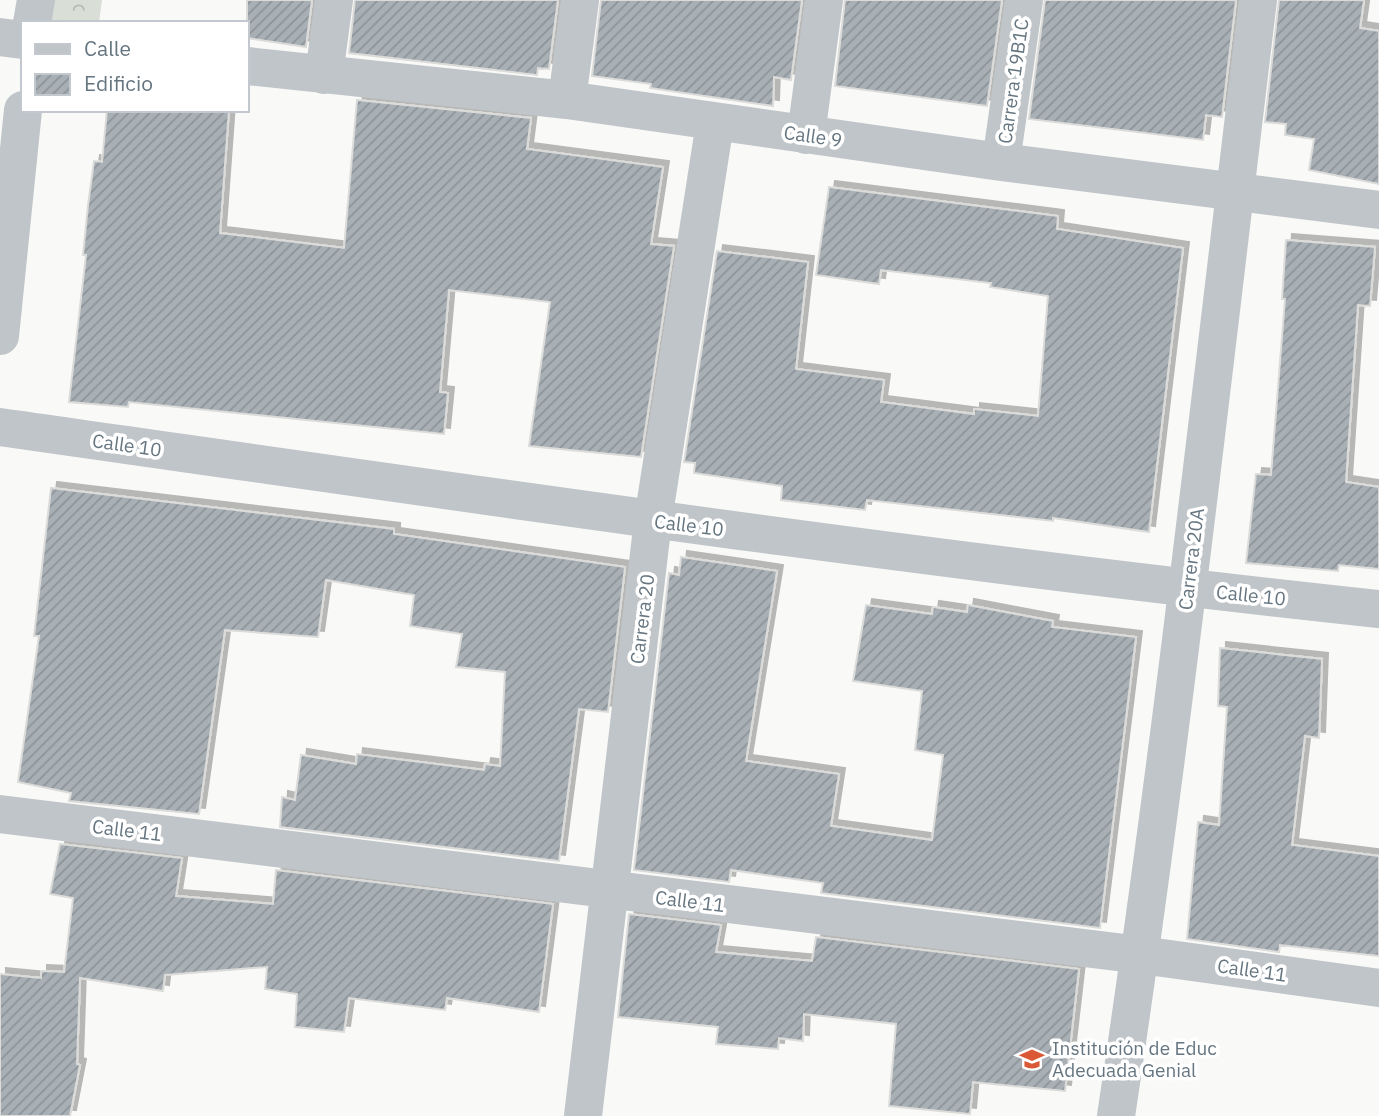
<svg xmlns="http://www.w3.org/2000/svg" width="1379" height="1116" viewBox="0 0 1379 1116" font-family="'IBM Plex Sans',sans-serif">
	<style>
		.park { fill: url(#park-crowns) }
		.building { fill: url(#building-hatch); stroke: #dbdbd9; stroke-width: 2; filter: url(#shadow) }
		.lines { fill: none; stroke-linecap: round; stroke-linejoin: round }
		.minor { stroke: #c0c5c9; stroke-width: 38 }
		.labels { text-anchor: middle; stroke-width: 7; stroke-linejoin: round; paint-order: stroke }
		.street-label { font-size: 19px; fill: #667681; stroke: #fff }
		.poi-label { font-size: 19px; fill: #667681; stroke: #fff; text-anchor: start }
	</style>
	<defs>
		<pattern id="park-crowns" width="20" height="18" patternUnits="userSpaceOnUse" patternTransform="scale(1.75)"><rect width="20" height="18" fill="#d9ded7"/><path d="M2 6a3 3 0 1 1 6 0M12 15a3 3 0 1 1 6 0" fill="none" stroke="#b4b9b4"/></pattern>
		<pattern id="building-hatch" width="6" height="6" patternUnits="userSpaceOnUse" patternTransform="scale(1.75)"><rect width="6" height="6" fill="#a8b0b6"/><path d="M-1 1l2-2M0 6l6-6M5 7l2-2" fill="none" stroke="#8d9499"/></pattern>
		<filter id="shadow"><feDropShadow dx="6" dy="-6" stdDeviation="0" flood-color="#0004"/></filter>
	</defs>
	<rect width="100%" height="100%" fill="#f9f9f7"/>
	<!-- park -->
	<path class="park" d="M52,0H102L99,23H49Z"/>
	<!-- building -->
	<path class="building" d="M247,0H312L306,47L247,38Z
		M355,0H558L549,69L538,68L537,75L349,53Z
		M601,0H802L791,80L774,77L773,106L650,88L651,84L592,76Z
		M845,0H1002L987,106L835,86Z
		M1045,0H1236L1222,117L1206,115L1203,140L1029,119Z
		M1279,0H1364L1360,28L1379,31V184L1309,170L1314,139L1285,135L1286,124L1265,122Z
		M357,100L531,118L527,149L663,167L651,244L674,246L641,457L529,446L550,302L449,290L440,392L448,393L444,434L129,402L128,407L69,402L86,255H83L88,205L94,161L102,162L107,110H229L220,233L344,248Z
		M829,187L1058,216L1057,229L1183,248L1149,532L1053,518V521L867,500L865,510L781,500L782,486L694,473L695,463L684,462L717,251L808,262L796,369L884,380L881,402L974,414V409L1038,416L1048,296L990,287L991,283L881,270L879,284L816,275Z
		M1286,240L1375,247L1370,306L1358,305L1346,482L1379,487V569L1339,565L1338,571L1246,563L1256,474L1271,475L1285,299H1282Z
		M51,488L394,529V534L625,567L608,712L579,709L559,861L280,827L282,797L295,800L301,755L356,764L357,754L484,770L485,764L500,766L505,672L456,667L462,634L410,626L414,595L326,580L318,637L225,630L199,814L69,801L71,793L18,782L39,636H34Z
		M681,557L777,571L746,761L839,774L831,826L932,840L943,755L915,750L922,691L853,681L866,605L932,614L933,607L967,612L968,605L1053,621L1052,627L1136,637L1100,928L821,893L823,883L731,870L729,882L634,870L669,573L679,575Z
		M1220,648L1322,659L1319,738L1305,736L1292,845L1379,856V956L1280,945L1279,952L1187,939L1198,822L1219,825L1227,707L1218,706Z
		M60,844L182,858L176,896L273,904L276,870L553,904L539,1012L447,998L445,1010L349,998L344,1032L295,1027L297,994L265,989L267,967L165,975L163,991L80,978L77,1064L80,1065L70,1116H0V974L41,978V971L64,972L73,898L50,894Z
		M629,914L721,925L716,952L812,961L816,937L1079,969L1065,1091L973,1082L970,1114L889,1106L896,1024L804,1014L803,1041L779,1038L778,1049L716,1044L718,1027L618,1017Z"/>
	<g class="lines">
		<!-- minor -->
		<path class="minor" d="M32,23L36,0
			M0,37L23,40
			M247,66L567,100L1001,162L1379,210
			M324,75L334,0
			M567,100L580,0
			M806,135L824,0
			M1001,162L1024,0
			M0,336L23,110
			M0,427C459,492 918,560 1379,609
			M0,814L1141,955L1379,988
			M583,1116L653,520L715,123
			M1116,1116C1172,745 1213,372 1258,0"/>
	</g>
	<!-- icons -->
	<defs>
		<g id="school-bare" transform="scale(1.89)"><path d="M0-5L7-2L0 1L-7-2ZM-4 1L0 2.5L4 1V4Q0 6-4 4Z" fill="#db5836" stroke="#fff" stroke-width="2.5" paint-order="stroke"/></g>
	</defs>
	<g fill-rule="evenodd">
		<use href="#school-bare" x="1032" y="1059"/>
	</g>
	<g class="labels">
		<!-- street labels -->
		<g class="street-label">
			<text transform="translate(1013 81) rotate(-82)" y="7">Carrera 19B1C</text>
			<text transform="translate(813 136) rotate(8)" y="7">Calle 9</text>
			<text transform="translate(127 445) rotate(8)" y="7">Calle 10</text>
			<text transform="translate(689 525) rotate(7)" y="7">Calle 10</text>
			<text transform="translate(1191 559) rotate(-83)" y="7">Carrera 20A</text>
			<text transform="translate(1251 595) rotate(6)" y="7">Calle 10</text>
			<text transform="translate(642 619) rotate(-83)" y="7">Carrera 20</text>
			<text transform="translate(127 830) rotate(7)" y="7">Calle 11</text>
			<text transform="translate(690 901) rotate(7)" y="7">Calle 11</text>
			<text transform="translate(1252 970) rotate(8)" y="7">Calle 11</text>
		</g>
		<!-- poi labels -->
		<g class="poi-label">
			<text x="1052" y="1055">Institución de Educ<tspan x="1052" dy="22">Adecuada Genial</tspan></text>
		</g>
	</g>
	<!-- legend -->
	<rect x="21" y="21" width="228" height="91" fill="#ffffff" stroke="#c2c8cd" stroke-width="2"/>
	<rect x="35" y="44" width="35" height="10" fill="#c0c5c9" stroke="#c2c8cd" stroke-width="2"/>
	<text x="84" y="56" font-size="21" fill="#667681">Calle</text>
	<rect x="35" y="74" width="35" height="21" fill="url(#building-hatch)" stroke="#c2c8cd" stroke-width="2"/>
	<text x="84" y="91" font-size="21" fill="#667681">Edificio</text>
</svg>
